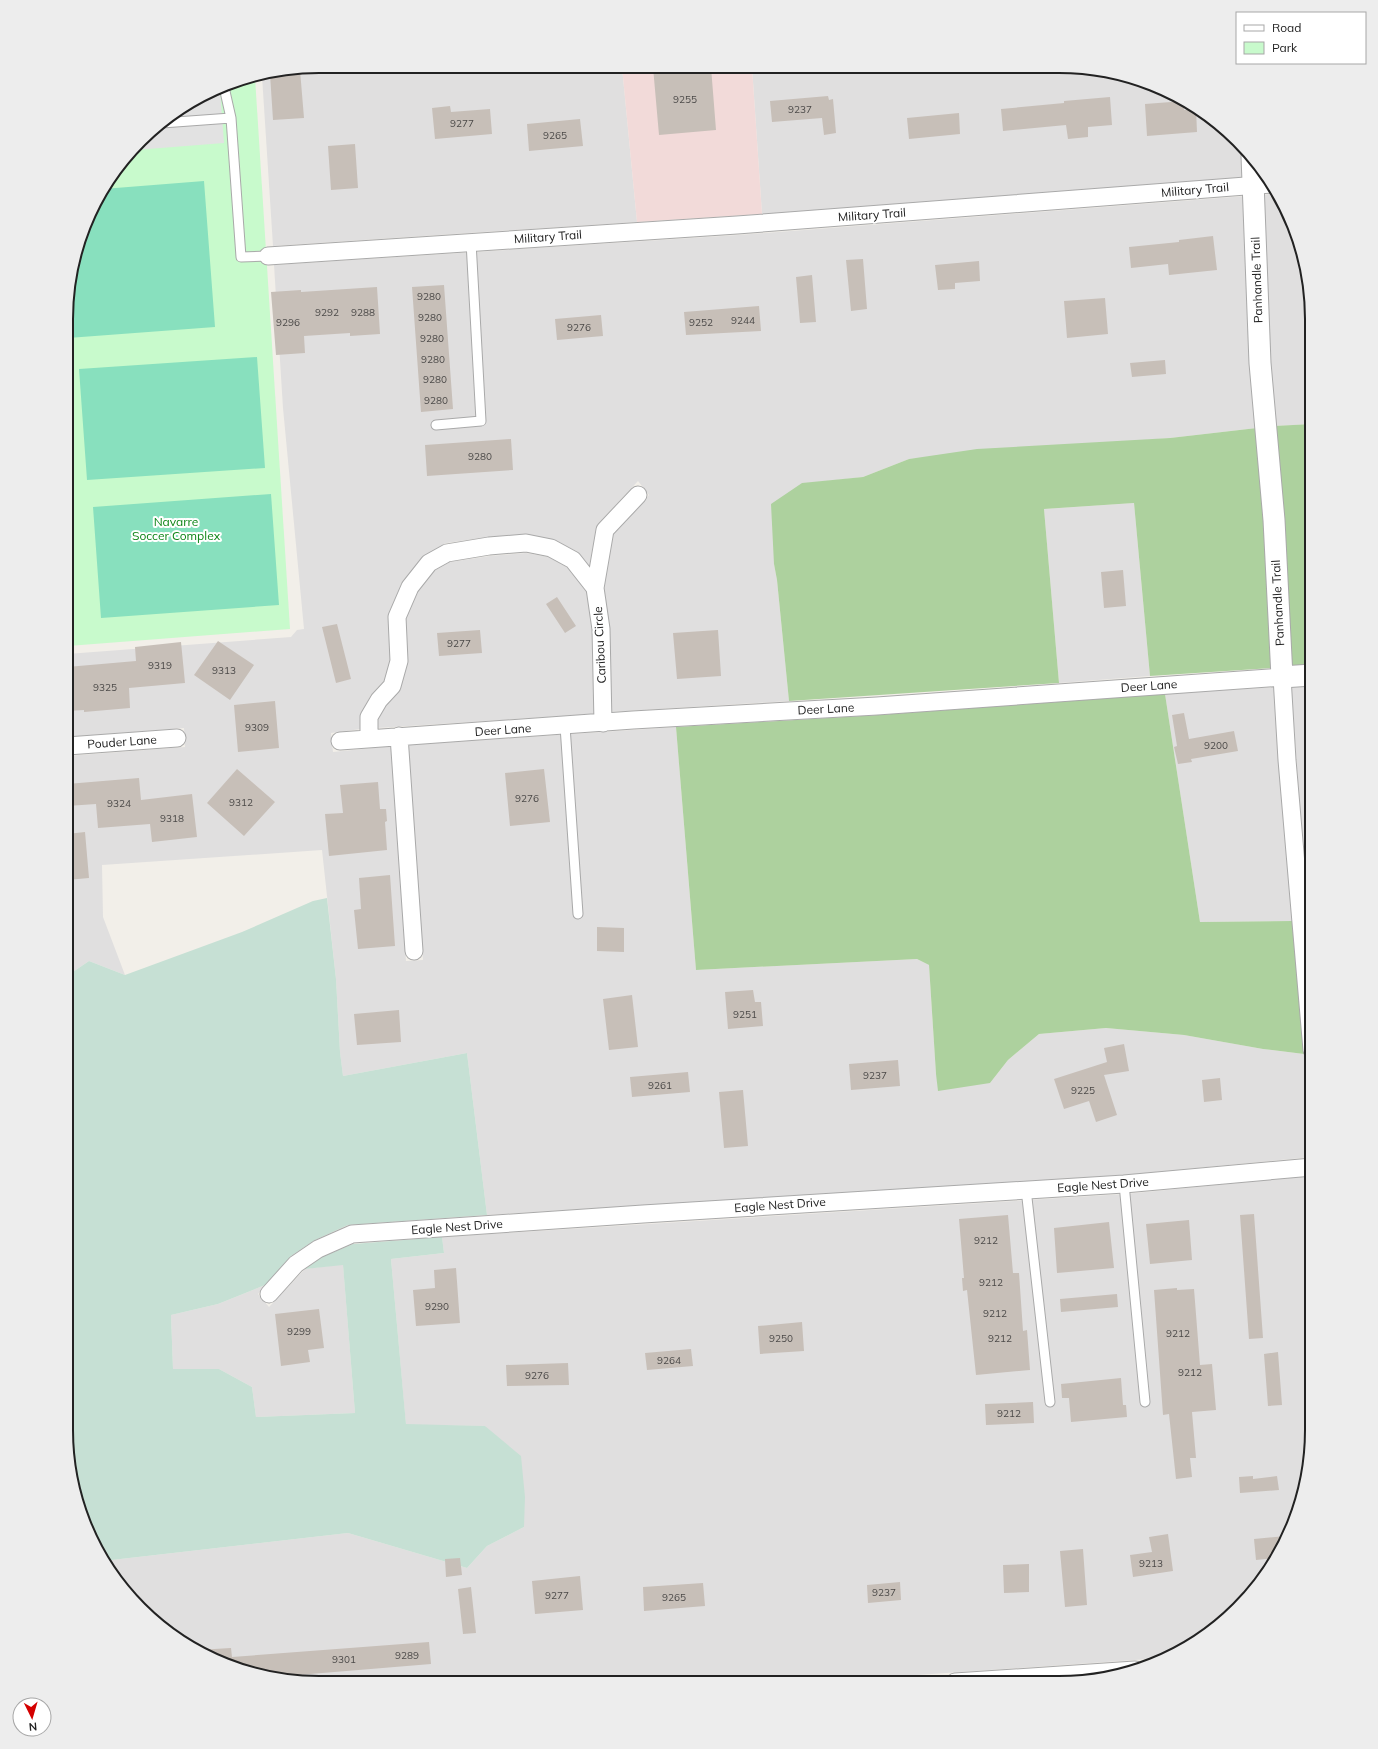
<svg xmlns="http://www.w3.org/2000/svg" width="1378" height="1749" viewBox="0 0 1378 1749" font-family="Mulish,sans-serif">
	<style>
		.residential { fill: #e0dfdf }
		.commercial { fill: #f2dad9 }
		.forest { fill: #add19e }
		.wetland { fill: #c6e0d4 }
		.park { fill: #c8facc }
		.pitch { fill: #88e0be }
		.parking { fill: #e2e2e2 }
		.building { fill: #c7bfb8 }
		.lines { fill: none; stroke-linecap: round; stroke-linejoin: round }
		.service-casing { stroke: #a9a9a9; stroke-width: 11 }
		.minor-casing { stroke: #a9a9a9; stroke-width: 19 }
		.tertiary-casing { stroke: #a9a9a9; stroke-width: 23 }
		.service { stroke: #fff; stroke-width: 9 }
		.minor { stroke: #fff; stroke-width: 17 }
		.tertiary { stroke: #fff; stroke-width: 21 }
		.labels { text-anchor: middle; stroke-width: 4; stroke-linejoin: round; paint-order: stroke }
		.number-label { font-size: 10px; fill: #4b4948 }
		.street-label { font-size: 12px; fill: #222; stroke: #fff }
		.park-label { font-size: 12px; fill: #0c8416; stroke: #fff }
		.rim { fill: none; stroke: #222; stroke-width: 2 }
	</style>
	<rect width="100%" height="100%" fill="#f2efe9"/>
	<!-- residential -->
	<path class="residential" d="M319,66L622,67L637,222L273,246L262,76Z
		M752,67L1092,68L1155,85L1200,109L1243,147L1245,177L762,214Z
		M1278,193L1303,254L1312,319V424L1274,426L1268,363L1262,195Z
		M1246,196L1257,428L1170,438L909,459L863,477L801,484L774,564L777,580L789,701L611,712L609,629L604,588L612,535L649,495L638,481L599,523L592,550L590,567L576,551L554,540L525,534L488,537L446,543L423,557L402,582L390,613L391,659L385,680L371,695L362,712L361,729L331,733L333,752L392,746L406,961L423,960L408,745L676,727L696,970L917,959L929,965L936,1074L990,1083L1008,1060L1039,1034L1106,1028L1184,1035L1263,1049L1304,1054L1312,1157L1124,1175L487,1215L467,1053L343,1076L340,1052L336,979L322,850L102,865L103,917L125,975L89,961L67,976V756L185,747L184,728L67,737V654L291,637L297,630L304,629L283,408L274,265L738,235Z
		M1134,503L1150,676L1059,683L1044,509Z
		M526,553L549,557L568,568L587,591L593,630L594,714L377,728V720L385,706L399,689L407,664L405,620L416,592L434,571L450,562L490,556Z
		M1312,685V905L1307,906L1291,686Z
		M1274,687L1292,921L1200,922L1165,694Z
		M1312,1176L1311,1446L1299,1511L1269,1570L1226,1620L1185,1649L1163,1658L817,1682H303L238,1670L179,1640L129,1597L103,1561L348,1533L467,1568L487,1546L524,1527L485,1426L406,1425L391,1259L444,1253L442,1237L1125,1194Z
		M343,1264L355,1413L256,1417L252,1387L219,1369H173L171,1315L218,1304L265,1285L258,1294L269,1307L305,1269Z"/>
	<!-- commercial -->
	<path class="commercial" d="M622,67H752L762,214L637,222Z"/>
	<!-- forest -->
	<path class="forest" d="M1312,424V666L1290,667L1274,426Z
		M1257,428L1273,668L1150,676L1134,503L1044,509L1059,683L789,701L777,580L774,564L771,504L802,483L863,477L909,459L977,449L1170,438Z
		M1165,694L1200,922L1292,921L1304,1054L1263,1049L1184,1035L1106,1028L1039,1034L1008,1060L990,1083L938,1091L936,1074L929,965L917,959L696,970L676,727L878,715Z"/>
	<!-- wetland -->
	<path class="wetland" d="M327,898L336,979L340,1052L343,1076L467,1053L487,1215L348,1225L315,1240L291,1256L265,1285L218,1304L171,1315L173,1369H219L252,1387L256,1417L355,1413L343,1265L305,1269L322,1257L353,1244L442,1237L444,1253L391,1259L406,1424L485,1426L521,1456L525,1497L524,1527L487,1546L467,1568L348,1533L103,1561L75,1495L66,1430L67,976L89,961L125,975L242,932L313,901Z"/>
	<!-- park -->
	<path class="park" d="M255,77L290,629L68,646V286L100,193L152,129L238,80Z"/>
	<!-- pitch -->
	<path class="pitch" d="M204,181L215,327L68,338V286L100,193L103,189Z
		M257,357L265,468L87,480L79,369Z
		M271,494L279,605L101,618L93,507Z"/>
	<!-- parking -->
	<path class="parking" d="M220,90L224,143L135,150L152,129Z"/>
	<!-- building -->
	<path class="building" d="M653,67H711L716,130L659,135Z
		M293,70H300L304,118L273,120L270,74Z
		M828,96L829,100L833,99L836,133L824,135L822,118L772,122L770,101Z
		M1110,97L1112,125L1088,127V137L1068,139L1066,125L1003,131L1001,109L1064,103V101Z
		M1184,101V110L1196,109L1197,132L1147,136L1145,104Z
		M450,106L451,112L490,109L492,134L435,139L432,108Z
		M959,113L960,134L909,139L907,118Z
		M580,119L583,146L529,151L527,124Z
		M355,144L358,188L331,190L328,146Z
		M1213,236L1217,270L1169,275L1168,264L1131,268L1129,247L1179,242V240Z
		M863,259L867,309L851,311L846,260Z
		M979,261L980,281L955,283V289L938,290L935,265Z
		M812,275L816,322L800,323L796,277Z
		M444,285L453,409L421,412L412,287Z
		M377,287L380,334L350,336V333L304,336L305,353L276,355L271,292L301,290V292Z
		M1105,298L1108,334L1067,338L1064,301Z
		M759,306L761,331L686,335L684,312Z
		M601,315L603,336L557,340L555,319Z
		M1165,360L1166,374L1132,377L1130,363Z
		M511,439L513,470L427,476L425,445Z
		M1123,570L1126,606L1104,608L1101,572Z
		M557,597L576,626L565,633L546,604Z
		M337,624L351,679L336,683L322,627Z
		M480,630L482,653L439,656L437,633Z
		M718,630L721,676L677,679L673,633Z
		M218,641L254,665L230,700L194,675Z
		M181,642L185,683L129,688L130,708L84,712V710L67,711V667L136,661L135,647Z
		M275,701L279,748L238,752L234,705Z
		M1184,713L1189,739L1234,731L1238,751L1191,759L1192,762L1178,764L1174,747L1177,746L1172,715Z
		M237,769L275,802L244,836L207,803Z
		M544,769L550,822L510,826L505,773Z
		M139,778L141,800L192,794L197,837L152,842L150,824L98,828L96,804L67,806V784Z
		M378,782L380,809H386L387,821L385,822L387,850L329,856L325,814L343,813L340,785Z
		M85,832L89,878L67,880V834Z
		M390,875L395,946L358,949L354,910L361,909L359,878Z
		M597,927L624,928V952L597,951Z
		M753,990L755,1002H761L763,1026L728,1029L725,992Z
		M632,995L638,1047L609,1050L603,999Z
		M399,1010L401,1042L357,1045L354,1014Z
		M1124,1044L1129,1071L1104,1075L1117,1115L1096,1122L1089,1101L1064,1109L1054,1079L1107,1062L1104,1048Z
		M898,1060L900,1086L851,1090L849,1064Z
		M688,1072L690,1092L632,1097L630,1077Z
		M1220,1078L1222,1100L1204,1102L1202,1080Z
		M743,1090L748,1146L724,1148L719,1092Z
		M1254,1214L1263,1338L1249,1339L1240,1215Z
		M1008,1215L1013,1273H1019L1023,1331L1027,1330L1030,1370L976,1375L967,1290L963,1291L962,1278H964L959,1219Z
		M1189,1220L1192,1260L1150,1264L1146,1224Z
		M1109,1222L1114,1268L1057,1273L1054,1228Z
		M456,1268L460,1323L416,1326L413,1290L435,1288L434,1270Z
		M1177,1288V1290L1194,1289L1200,1365L1212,1364L1216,1410L1192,1412L1196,1458H1190L1192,1477L1176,1479L1169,1414L1163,1415L1154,1290Z
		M1117,1294L1118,1307L1061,1312L1060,1299Z
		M319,1309L324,1348L308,1350L310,1362L281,1366L275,1314Z
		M802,1322L804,1351L760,1354L758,1326Z
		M691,1349L693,1366L647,1370L645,1353Z
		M1278,1352L1282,1405L1268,1406L1264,1354Z
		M568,1363L569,1385L507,1386L506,1365Z
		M1121,1378L1123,1405H1126L1127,1417L1071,1422L1069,1398H1062L1061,1384Z
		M1033,1402L1034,1423L986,1425L985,1404Z
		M1253,1476V1479L1277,1476L1279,1490L1240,1493L1239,1477Z
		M1168,1534L1173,1571L1133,1577L1130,1555L1152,1552L1149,1537Z
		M1286,1536L1275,1558L1256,1560L1254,1539Z
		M1083,1549L1087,1605L1065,1607L1060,1551Z
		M460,1558L462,1575L446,1577L445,1559Z
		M1029,1564V1592L1004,1593L1003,1565Z
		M580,1576L583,1610L535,1614L532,1581Z
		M900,1582L901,1600L868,1603L867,1585Z
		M703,1583L705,1606L644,1611L643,1587Z
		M471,1587L476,1633L463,1634L458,1589Z
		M429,1642L431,1664L274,1677L238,1670L198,1650L231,1648L232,1657Z"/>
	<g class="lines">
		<!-- service casing -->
		<g class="service-casing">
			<path id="service" d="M224,87L231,118L241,257L268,256
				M162,123L231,118
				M436,425L481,421L471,242
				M565,726L578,914
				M1124,1184L1145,1402
				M1026,1189L1050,1402"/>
		</g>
		<!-- minor casing -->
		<g class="minor-casing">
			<path id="minor" d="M268,256L737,225L1272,184
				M595,588L605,530L638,495
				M399,736L414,951
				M369,738V717L379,700L392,686L399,661L397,617L410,587L429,563L447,553L489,546L526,543L551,548L573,560L595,588L601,629L603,723
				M340,741L633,720L877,706L1282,677L1287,760L1312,1050
				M67,746L177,738
				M269,1294L296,1264L318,1249L352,1234L643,1214L1124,1184L1312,1167
				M955,1682L1135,1670"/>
		</g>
		<!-- tertiary casing -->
		<g class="tertiary-casing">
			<path id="tertiary" d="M1252,156L1260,363L1274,520L1282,677L1312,675"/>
		</g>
		<!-- service -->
		<use href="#service" class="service"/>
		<!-- minor -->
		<use href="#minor" class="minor"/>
		<!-- tertiary -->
		<use href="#tertiary" class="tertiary"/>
	</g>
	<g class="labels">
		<!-- number labels -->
		<g class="number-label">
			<text x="685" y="103">9255</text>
			<text x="800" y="113">9237</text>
			<text x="462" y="127">9277</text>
			<text x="555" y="139">9265</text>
			<text x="429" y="300">9280</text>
			<text x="327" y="316">9292</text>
			<text x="363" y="316">9288</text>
			<text x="430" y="321">9280</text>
			<text x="743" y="324">9244</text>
			<text x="288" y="326">9296</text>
			<text x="701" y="326">9252</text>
			<text x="579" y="331">9276</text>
			<text x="432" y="342">9280</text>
			<text x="433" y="363">9280</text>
			<text x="435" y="383">9280</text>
			<text x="436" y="404">9280</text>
			<text x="480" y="460">9280</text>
			<text x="459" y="647">9277</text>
			<text x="160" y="669">9319</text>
			<text x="224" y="674">9313</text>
			<text x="105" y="691">9325</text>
			<text x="257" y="731">9309</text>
			<text x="1216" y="749">9200</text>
			<text x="527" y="802">9276</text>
			<text x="241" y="806">9312</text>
			<text x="119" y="807">9324</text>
			<text x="172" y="822">9318</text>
			<text x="745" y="1018">9251</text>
			<text x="875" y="1079">9237</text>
			<text x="660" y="1089">9261</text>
			<text x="1083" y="1094">9225</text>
			<text x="986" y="1244">9212</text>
			<text x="991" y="1286">9212</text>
			<text x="437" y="1310">9290</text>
			<text x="995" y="1317">9212</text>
			<text x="299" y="1335">9299</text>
			<text x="1178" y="1337">9212</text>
			<text x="781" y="1342">9250</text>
			<text x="1000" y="1342">9212</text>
			<text x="669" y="1364">9264</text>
			<text x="1190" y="1376">9212</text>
			<text x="537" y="1379">9276</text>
			<text x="1009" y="1417">9212</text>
			<text x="1151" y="1567">9213</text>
			<text x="884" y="1596">9237</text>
			<text x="557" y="1599">9277</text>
			<text x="674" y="1601">9265</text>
			<text x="407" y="1659">9289</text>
			<text x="344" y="1663">9301</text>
		</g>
		<!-- street labels -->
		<g class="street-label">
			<text transform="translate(1195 190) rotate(-5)" y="4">Military Trail</text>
			<text transform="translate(872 215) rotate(-4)" y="4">Military Trail</text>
			<text transform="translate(548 237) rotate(-4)" y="4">Military Trail</text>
			<text transform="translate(1257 280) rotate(-92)" y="4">Panhandle Trail</text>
			<text transform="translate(1278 603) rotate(-93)" y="4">Panhandle Trail</text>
			<text transform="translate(600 645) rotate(-93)" y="4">Caribou Circle</text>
			<text transform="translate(1149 686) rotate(-4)" y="4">Deer Lane</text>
			<text transform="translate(826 709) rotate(-3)" y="4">Deer Lane</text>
			<text transform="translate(503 730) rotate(-4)" y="4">Deer Lane</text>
			<text transform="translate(122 742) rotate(-4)" y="4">Pouder Lane</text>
			<text transform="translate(1103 1185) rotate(-4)" y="4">Eagle Nest Drive</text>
			<text transform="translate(780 1205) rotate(-4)" y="4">Eagle Nest Drive</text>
			<text transform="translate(457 1227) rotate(-4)" y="4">Eagle Nest Drive</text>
		</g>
		<!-- park labels -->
		<g class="park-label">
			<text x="176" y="526">Navarre<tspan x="176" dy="14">Soccer Complex</tspan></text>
		</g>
	</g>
	<!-- crop -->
	<path d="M0 0H1378V1749H0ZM319 73H1059A246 246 0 0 1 1305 319V1430A246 246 0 0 1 1059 1676H319A246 246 0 0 1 73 1430V319A246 246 0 0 1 319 73Z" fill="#ededed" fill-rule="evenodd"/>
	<path class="rim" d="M319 73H1059A246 246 0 0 1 1305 319V1430A246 246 0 0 1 1059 1676H319A246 246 0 0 1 73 1430V319A246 246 0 0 1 319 73Z"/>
	<!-- legend -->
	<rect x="1236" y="12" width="130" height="52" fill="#ffffff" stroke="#a7a7a7"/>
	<rect x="1244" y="25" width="20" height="6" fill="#ffffff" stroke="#a7a7a7"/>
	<text x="1272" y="32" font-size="12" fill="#222222">Road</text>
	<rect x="1244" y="42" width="20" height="12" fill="#c8facc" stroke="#a7a7a7"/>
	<text x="1272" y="52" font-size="12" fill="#222222">Park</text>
	<!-- north arrow -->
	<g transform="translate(32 1717) rotate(175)"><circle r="19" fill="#ffffff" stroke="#a7a7a7"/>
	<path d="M0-3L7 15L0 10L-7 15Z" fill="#d40000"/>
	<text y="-6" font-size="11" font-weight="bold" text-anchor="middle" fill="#222222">N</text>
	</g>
</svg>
